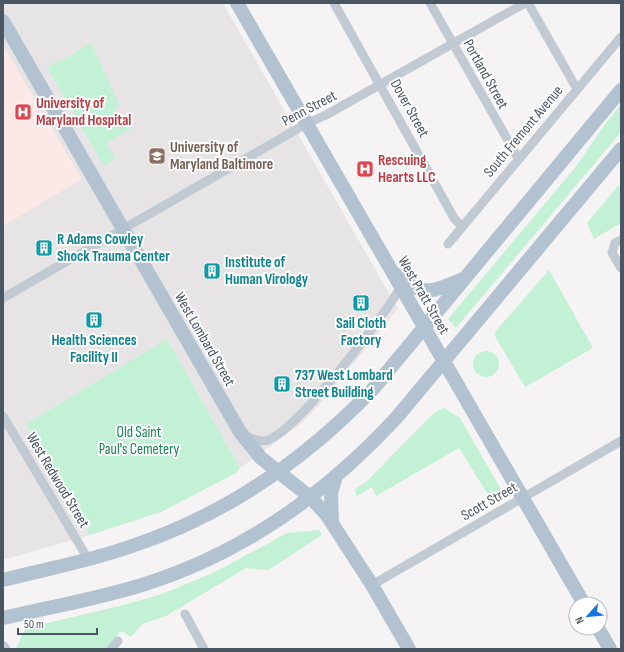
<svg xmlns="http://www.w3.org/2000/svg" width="624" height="652" viewBox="0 0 624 652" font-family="'Sofia Sans Condensed',sans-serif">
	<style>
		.education { fill: #e6e4e5 }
		.medical { fill: #fce8e6 }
		.green { fill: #c3f1d5 }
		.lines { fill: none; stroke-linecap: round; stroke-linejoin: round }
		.minor { stroke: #c1cad2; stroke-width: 9 }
		.secondary { stroke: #c1cbd6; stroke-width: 12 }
		.primary { stroke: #b3c2d1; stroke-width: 14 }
		.labels { text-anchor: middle; stroke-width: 4; stroke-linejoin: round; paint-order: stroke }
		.street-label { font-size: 15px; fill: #4a5661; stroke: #fff }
		.health-label { font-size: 15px; font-weight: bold; fill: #be3a42; stroke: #fff; text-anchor: start }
		.education-label { font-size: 15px; font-weight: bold; fill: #785e54; stroke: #fff; text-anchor: start }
		.culture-label { font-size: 15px; font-weight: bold; fill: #0d838f; stroke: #fff; text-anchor: start }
		.park-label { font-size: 15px; fill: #17864f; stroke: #fff }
	</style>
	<rect width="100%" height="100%" fill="#f5f3f3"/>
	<!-- education -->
	<path class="education" d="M3,3H223L398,309L321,403L302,423L240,468L167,339L26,424L90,535L3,560Z"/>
	<!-- medical -->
	<path class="medical" d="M3,45L82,179L3,226Z"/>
	<!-- green -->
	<path class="green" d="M91,43L119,104L115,111L122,122L133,128L106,143L115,159L104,166L47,67L75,54L76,51Z
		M621,105V132L456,328L448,319L574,169L606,123Z
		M618,186H621V223L594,239L587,223Z
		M549,270L593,348L525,387L496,338L495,332Z
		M167,339L240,468L236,473L161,512L90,535L26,424Z
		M473 364a13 13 0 1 1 26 0a13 13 0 1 1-26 0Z
		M444,408L460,418L502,491L490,498L459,448L376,496L372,487L357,496L354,490L366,482L434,413Z
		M319,530L322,535L268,570L246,568L166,616L142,624L131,637L121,631L106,649L16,648L26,628L124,605L162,594L215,572L287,533Z"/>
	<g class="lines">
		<!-- minor -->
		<path class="minor" d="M334,3L454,218L462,227
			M430,3L518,158
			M528,3L577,89
			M621,240L615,243L612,253L621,268
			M448,244L621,37
			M3,298L306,124L326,115L525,3
			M3,416L88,559
			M244,435C252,438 259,443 268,440C298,429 383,318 400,288
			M372,585L621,441
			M185,614L204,649
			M111,649L118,641"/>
		<!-- secondary -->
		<path class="secondary" d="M3,647L4,649"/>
		<!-- primary -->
		<path class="primary" d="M237,3L584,604
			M3,21L240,432L261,458L310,497L326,514L372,585L409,649
			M395,274C424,298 432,292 463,279
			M332,522L331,493L336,476
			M3,580C46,569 90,561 132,546C225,515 305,460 373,389L621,90
			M3,618C50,607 98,599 145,584C243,553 327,493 397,417L621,149
			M598,628L610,649"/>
	</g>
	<!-- icons -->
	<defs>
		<g id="hospital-square" transform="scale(0.9)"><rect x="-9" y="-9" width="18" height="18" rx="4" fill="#e0444e" stroke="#fff"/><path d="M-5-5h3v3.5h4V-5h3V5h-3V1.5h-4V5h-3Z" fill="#fff"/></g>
		<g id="university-square" transform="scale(0.9)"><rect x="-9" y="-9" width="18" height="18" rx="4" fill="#8d6e63" stroke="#fff"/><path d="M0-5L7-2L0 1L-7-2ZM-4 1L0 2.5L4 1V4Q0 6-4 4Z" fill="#fff"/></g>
		<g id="building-square" transform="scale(0.9)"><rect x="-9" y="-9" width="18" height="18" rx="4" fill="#0f9aa8" stroke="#fff"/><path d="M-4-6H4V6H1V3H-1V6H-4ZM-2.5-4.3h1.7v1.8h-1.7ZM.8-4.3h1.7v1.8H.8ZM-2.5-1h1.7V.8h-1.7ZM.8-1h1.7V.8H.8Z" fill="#fff"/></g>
	</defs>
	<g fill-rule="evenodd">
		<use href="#hospital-square" x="23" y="112"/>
		<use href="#university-square" x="157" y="156"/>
		<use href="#hospital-square" x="365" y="169"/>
		<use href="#building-square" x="44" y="248"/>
		<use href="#building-square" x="212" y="271"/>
		<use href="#building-square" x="361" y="303"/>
		<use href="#building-square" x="94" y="320"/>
		<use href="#building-square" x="282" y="384"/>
	</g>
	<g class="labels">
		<!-- street labels -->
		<g class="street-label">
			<text transform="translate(486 74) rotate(61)" y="5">Portland Street</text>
			<text transform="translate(309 108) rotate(-28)" y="5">Penn Street</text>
			<text transform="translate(410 108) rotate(61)" y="5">Dover Street</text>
			<text transform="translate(523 131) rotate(-50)" y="5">South Fremont Avenue</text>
			<text transform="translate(424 295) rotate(60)" y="5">West Pratt Street</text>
			<text transform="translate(205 339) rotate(60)" y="5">West Lombard Street</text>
			<text transform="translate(58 480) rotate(59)" y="5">West Redwood Street</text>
			<text transform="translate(489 501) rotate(-30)" y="5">Scott Street</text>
		</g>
		<!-- health labels -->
		<g class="health-label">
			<text x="36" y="108">University of<tspan x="36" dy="17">Maryland Hospital</tspan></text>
			<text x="378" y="165">Rescuing<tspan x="378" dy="17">Hearts LLC</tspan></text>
		</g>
		<!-- education labels -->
		<g class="education-label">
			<text x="170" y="152">University of<tspan x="170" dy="17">Maryland Baltimore</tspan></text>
		</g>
		<!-- culture labels -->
		<g class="culture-label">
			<text x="57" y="244">R Adams Cowley<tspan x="57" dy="17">Shock Trauma Center</tspan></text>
			<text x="225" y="267">Institute of<tspan x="225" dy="17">Human Virology</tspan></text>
			<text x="361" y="328" text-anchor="middle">Sail Cloth<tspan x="361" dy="17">Factory</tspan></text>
			<text x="94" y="345" text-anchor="middle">Health Sciences<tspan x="94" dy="17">Facility II</tspan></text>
			<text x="295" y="380">737 West Lombard<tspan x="295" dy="17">Street Building</tspan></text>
		</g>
		<!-- park labels -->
		<g class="park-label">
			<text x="139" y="437">Old Saint<tspan x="139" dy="17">Paul's Cemetery</tspan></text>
		</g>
	</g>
	<!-- border -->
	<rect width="624" height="652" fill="none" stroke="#4a5661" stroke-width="8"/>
	<!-- north arrow -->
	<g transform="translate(588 616) rotate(243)"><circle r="19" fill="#ffffff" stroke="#b7bbc0"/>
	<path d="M0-3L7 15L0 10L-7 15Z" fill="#1a73e8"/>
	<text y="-6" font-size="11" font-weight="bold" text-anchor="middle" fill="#4a5661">N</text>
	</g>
	<!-- scale -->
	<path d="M18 628v6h79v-6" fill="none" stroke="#4a5661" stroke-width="2"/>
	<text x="24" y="628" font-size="12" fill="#4a5661" stroke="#ffffff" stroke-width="3" paint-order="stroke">50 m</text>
</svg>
